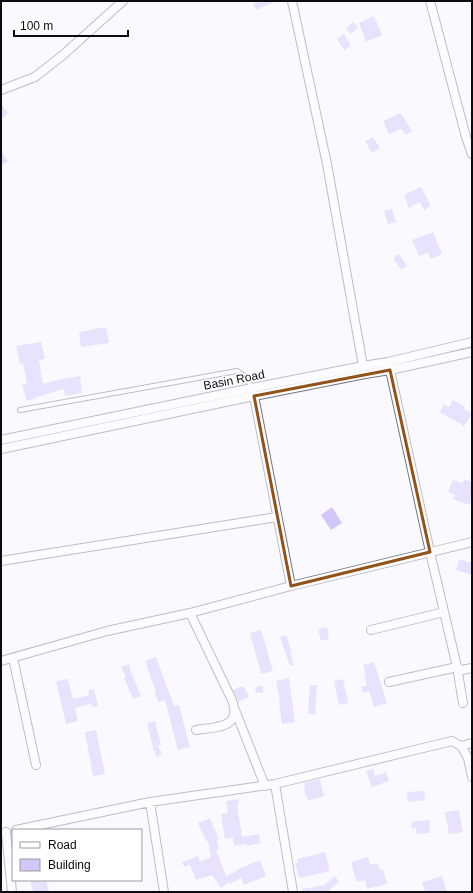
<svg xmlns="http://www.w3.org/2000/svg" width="473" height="893" viewBox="0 0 473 893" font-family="Arial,sans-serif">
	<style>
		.building { fill: #d3c6f8 }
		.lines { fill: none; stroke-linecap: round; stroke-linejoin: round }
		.lane-casing { stroke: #777481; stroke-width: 6 }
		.street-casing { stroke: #777481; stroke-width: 10 }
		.lane { stroke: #fff; stroke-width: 4 }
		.street { stroke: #fff; stroke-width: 8 }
		.marked { fill: none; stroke: #915319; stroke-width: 3; stroke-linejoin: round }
		.labels { text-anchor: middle; stroke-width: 3; stroke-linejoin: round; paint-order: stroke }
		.street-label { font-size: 12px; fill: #0c0b0f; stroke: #fff }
	</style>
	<rect width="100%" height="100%" fill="#faf9ff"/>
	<!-- building -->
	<path class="building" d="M259,1H276L256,10L253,4Z
		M374,16L382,35L366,42L359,23Z
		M354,22L358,28L350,34L346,28Z
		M344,34L351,46L344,50L337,39Z
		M1,103L8,114L1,119Z
		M401,113L412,131L406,135L401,129L389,134L383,121Z
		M373,137L380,148L372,153L365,141Z
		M1,151L8,161L3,165L1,162Z
		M421,187L431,206L424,210L420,202L409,208L404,195Z
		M392,209L396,222L388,224L384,211Z
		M433,232L442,254L431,259L428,253L419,256L412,240Z
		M399,254L407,266L401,270L393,258Z
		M106,327L109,343L81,347L79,332Z
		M41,342L45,359L39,360L43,384L62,379L80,376L82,393L65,396L64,389L34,398V399L27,401L22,385L27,384L23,363L20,364L16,346Z
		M453,400L465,407L464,409L472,414L464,426L440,412L444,404L449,407Z
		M464,479L472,482V498L469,505L453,499L455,495L448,492L453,480L463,483Z
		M332,507L342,523L331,530L321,515Z
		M459,559L472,563V575L456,570Z
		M327,627L329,639L321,641L318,629Z
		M261,630L273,671L261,674L250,633Z
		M286,635L290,646L293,665L290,666L280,637Z
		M156,657L174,706L179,705L190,747L178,750L165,700L158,702L155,693L156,692L145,661Z
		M374,662L387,703L374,707L369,691L363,693L361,687L367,685L364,675H366L363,665Z
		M129,664L131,669L130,670L141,696L133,699L124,678L126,677L121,667Z
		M289,678L295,722L282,724L279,702H280L276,681Z
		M68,679L73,699L89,695L88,690L94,689L98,706L92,707L91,704L75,708L78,721L66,724L56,681Z
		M343,679L348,703L339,705L334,681Z
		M310,685H317L315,714H308Z
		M263,686V693H256L255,687Z
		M239,687H244L249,697L239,702L233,690Z
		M155,721L161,745L158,746L162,754L157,757L154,751L147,723Z
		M96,730L105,774L93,776L85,732Z
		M373,769L375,776L386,772L389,781L372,787L366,771Z
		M320,779L324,796L308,801L304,791L305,790L304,783Z
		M424,791L425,800L408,802L407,792Z
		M238,799L239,805H237L242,837L259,834L260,843L247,846V844L234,846L233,838L225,839L221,814L228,813L226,801Z
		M459,810L463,832L449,834L445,812Z
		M210,818L219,839L217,840L219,849L216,850L226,876L238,870V869L260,860L266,876L244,885L241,878L230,884V882L221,888L212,875L196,880L190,865L184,867L182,862L198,856L200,862L211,857L208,841H206L198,823Z
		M429,820L430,833L417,834L416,828L412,829L411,822Z
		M325,852L330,871L299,878L295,863H298L297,859Z
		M368,857L370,865L378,863L380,870L383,869L387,884L367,889L365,880L357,882L351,863L354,861Z
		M335,876L339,882L327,892H302V889L324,885Z
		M442,876L447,892H425L422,882Z
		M30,880H46L49,892H33Z"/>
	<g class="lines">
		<!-- lane casing -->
		<g class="lane-casing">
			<path id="lane" d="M20,410L237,371L246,377L252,388"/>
		</g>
		<!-- street casing -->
		<g class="street-casing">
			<path id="street" d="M292,1L327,164L363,366
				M430,1L466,137L472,154
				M1,90L35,77L63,55L123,1
				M390,370L430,552L457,667L463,703
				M254,396L291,586
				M1,440L252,388L363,366L388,362L472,342
				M1,449L254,396L365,374L390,370L472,352
				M1,561L277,517
				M190,613L231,698C244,728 217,727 196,730
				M371,630L444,612
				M13,658L36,765
				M1,661L107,631L190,613L291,586L472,542
				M389,682L457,667L462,670L472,668
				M235,710L265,786
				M461,746L472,743
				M275,784L293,892
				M150,802L164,892
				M16,830L150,802L275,784L452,741L461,746L468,758L472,777
				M6,832L12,892"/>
		</g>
		<!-- lane -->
		<use href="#lane" class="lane"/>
		<!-- street -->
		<use href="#street" class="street"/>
	</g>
	<!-- marked area -->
	<path d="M0 0H473V893H0ZM390,370L430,552L291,586L254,396Z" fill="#faf9ff" fill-opacity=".55" fill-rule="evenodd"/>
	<path class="marked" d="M390,370L430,552L291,586L254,396Z"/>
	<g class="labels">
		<!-- street labels -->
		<g class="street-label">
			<text transform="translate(234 380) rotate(-11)" y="4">Basin Road</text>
		</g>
	</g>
	<!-- border -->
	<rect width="473" height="893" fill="none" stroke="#0c0b0f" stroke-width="4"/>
	<!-- legend -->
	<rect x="12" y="829" width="130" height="52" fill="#ffffff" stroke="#9e9d9f"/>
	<rect x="20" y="842" width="20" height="6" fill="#ffffff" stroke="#9e9d9f"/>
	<text x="48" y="849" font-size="12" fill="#0c0b0f">Road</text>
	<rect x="20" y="859" width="20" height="12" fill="#d3c6f8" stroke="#9e9d9f"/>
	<text x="48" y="869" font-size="12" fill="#0c0b0f">Building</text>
	<!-- scale -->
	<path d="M14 30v6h114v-6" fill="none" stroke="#0c0b0f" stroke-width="2"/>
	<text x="20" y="30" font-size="12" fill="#0c0b0f" stroke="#ffffff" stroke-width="3" paint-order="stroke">100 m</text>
</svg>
